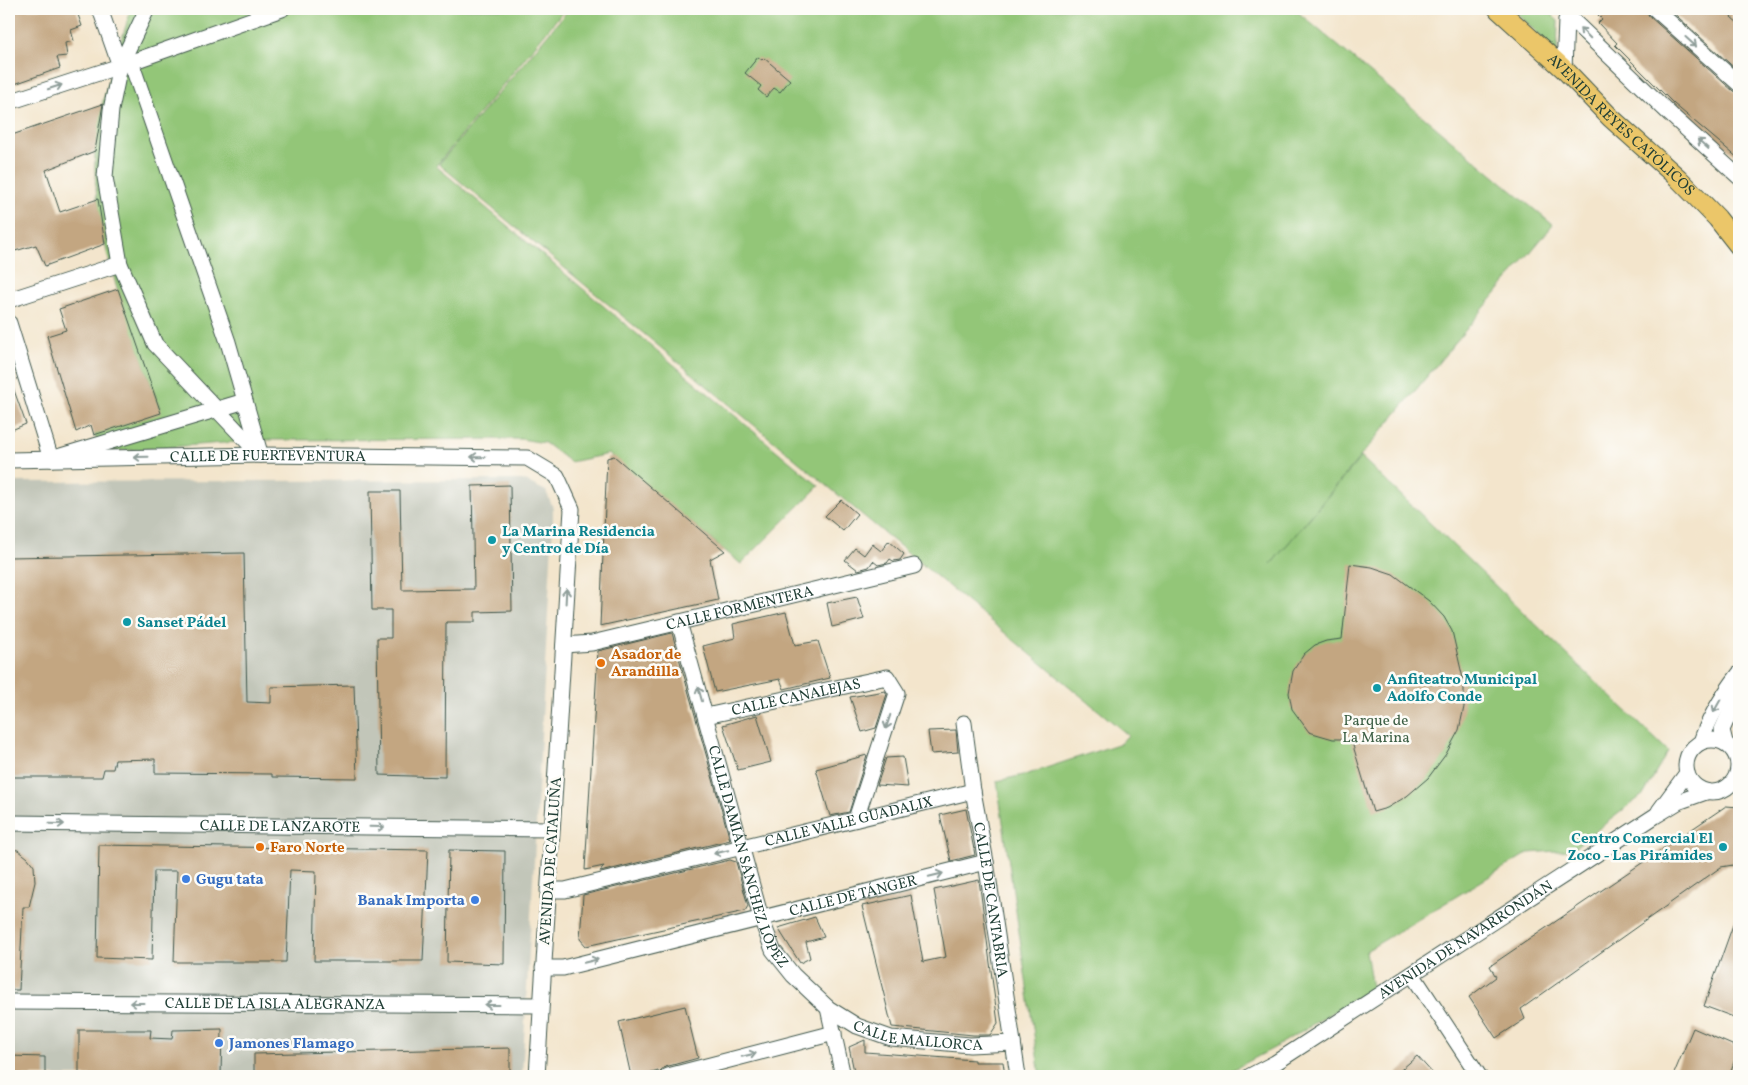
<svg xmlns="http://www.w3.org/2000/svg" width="1748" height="1085" viewBox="0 0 1748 1085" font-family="Vollkorn,serif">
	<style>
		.industrial { fill: #c2c6b9 }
		.green { fill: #93c678; stroke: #598256 }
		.building { fill: #c3a681 }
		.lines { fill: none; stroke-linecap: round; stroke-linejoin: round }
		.minor-casing { stroke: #3f564b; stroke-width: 17 }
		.major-casing { stroke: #3f564b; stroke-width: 21 }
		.minor { stroke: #fff; stroke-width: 15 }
		.major { stroke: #ebc669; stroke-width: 19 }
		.oneway { stroke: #8f9e9a }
		.culture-dot { fill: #0f9aa8; stroke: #fdfcf7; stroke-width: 2 }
		.food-dot { fill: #e8710a; stroke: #fdfcf7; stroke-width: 2 }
		.shop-dot { fill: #3f7fe0; stroke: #fdfcf7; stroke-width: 2 }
		.labels { text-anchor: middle; stroke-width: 5; stroke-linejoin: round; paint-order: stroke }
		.street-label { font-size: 15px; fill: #1f3d34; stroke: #fdfcf7 }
		.culture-label { font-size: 15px; font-weight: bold; fill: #0d838f; stroke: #fdfcf7; text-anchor: start }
		.food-label { font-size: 15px; font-weight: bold; fill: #c56008; stroke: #fdfcf7; text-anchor: start }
		.park-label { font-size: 15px; fill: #3c5f45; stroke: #fdfcf7 }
		.shop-label { font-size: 15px; font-weight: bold; fill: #366cbe; stroke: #fdfcf7; text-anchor: start }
	</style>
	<rect width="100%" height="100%" fill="#fdfcf7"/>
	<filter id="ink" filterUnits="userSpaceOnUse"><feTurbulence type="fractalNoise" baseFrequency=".02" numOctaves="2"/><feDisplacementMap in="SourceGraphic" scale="10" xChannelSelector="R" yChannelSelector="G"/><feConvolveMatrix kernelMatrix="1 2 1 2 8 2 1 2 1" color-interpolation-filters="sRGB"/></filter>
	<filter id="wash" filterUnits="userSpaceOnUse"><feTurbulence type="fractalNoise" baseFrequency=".0096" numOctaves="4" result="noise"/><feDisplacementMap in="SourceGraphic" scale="20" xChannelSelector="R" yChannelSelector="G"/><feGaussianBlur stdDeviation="1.12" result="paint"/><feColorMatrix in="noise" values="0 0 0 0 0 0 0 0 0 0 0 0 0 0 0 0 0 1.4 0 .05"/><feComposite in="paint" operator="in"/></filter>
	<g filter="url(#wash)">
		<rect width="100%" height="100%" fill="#f3e5cc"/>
		<!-- industrial -->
		<path class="industrial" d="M523,480L546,491L553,508V523L522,1076H9V482Z"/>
		<!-- green -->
		<path class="green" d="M131,9H565L436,166L819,486L741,564L609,454L570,462L545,443L521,439L263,440L104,452L94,435L161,412C132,329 92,242 95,152C97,104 118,55 131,9Z
			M569,9H1294L1553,225L1271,564L1361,457L1668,751L1644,794L1571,850L1528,853L1366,951L1372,988L1274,1048L1221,1076H1040L997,781L1028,774L1121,743L1128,735L439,164Z
			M1513,9H1546L1558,21L1557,53Z"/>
		<g id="blocks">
			<!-- building -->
			<path class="building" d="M9,9H76L82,26L71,30L74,41L65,43L67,56L57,57L60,68L9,86Z
				M1604,9H1646L1649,16L1733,91L1739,93V159L1674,104L1615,45L1617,43L1598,23L1602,19L1598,15Z
				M1669,9H1736L1731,17L1739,24V72Z
				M758,57L762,60L764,58L790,80L780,92L774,88L766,97L758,90L761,86L745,73Z
				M103,104L95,151L46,170L60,212L98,199L105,244L45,266L36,245L15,251L9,232V136Z
				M118,289L161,413L94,435L91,425L76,432L47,336L66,330L59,309Z
				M10,379L26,424L9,431V380Z
				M614,456L725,551L710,559L718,600L600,626L607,458Z
				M510,485L512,611L475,612V622H446L445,777L379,775L377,638H391V610H372L370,491H400L402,590L474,589L472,486Z
				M841,500L857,514L843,531L825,516Z
				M889,541L904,554L900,560L893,561L890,559L887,563L878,565L873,561L869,567L858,570L845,560L855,548L864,555L872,544L881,551Z
				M244,553L247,702L271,703V687L354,685L357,778L272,777V774L155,773V759L115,760L113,769H104L102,777H9V557Z
				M1350,564L1372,567L1393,574L1429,601L1444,617L1452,631L1464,683V707L1459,730L1446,754L1428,778L1407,796L1387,808L1373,812L1351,739H1333L1309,732L1292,709L1289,693L1293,671L1304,654L1315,645L1326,641L1342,639Z
				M857,597L864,619L832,627L827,603Z
				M786,612L795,645L818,641L830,678L784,689L780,679L715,692L703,646L735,638L733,624Z
				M672,633L730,840L600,872L604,866L585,870L598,651Z
				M885,691L887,694L876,728L862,732L850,697Z
				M757,715L771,762L738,770L723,725Z
				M956,730L958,752L931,754L928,731Z
				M867,755L849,812L830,816L816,769Z
				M903,757L908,787L877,785L886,758Z
				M1726,806L1739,807V864L1721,867L1521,1009L1525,1019L1496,1038L1469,997L1496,977L1490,966Z
				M966,809L975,855L951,861L940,815Z
				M99,845L428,850L423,961H314L316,871L290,870L286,962H174L177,871H154L152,960L97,958Z
				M9,849L18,850L28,858L34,866L35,882L29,907H23L19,990H9Z
				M449,850L505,851L504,964L447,962Z
				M730,860L736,862L748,906L745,911L586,946L580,939L583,895Z
				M979,880L998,1023L990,1035H973L892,1027L862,906L911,895L923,962L946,957L934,890Z
				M1738,911H1739V1019L1704,1006Z
				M815,917L824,937L806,942L810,958L800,963L778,928Z
				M685,1006L698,1058L665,1067L661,1070L659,1076L658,1071L642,1076H631L619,1022Z
				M1693,1028L1739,1048L1729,1076H1673Z
				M222,1029L221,1076H79V1030H151L150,1038L172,1039L173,1030Z
				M865,1040V1052L974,1060V1062H1003L1005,1076H855L849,1047Z
				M510,1048V1076H254V1054Z
				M9,1056L45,1057V1076H9Z
				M1417,1056L1435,1076H1394Z"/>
		</g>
	</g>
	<g filter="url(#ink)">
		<use href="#blocks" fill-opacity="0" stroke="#3f564b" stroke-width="1"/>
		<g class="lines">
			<!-- minor casing -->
			<g class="minor-casing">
				<g id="minor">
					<path d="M147,9L120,66L111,110L105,177L120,264L155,344L260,455"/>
					<path d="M1566,9L1568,16L1671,115L1739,177"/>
					<path d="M1655,9L1739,84"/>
					<path d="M131,62L228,342L260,453"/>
					<path d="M123,65L282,9"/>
					<path d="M1564,69L1566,20L1568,16"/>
					<path d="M9,102L120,66L100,9"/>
					<path d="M9,300L120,264"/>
					<path d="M9,323L51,459L245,401"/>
					<path id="s1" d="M9,460L260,455L527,458L557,476L572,509L537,1076"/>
					<path id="s2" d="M679,622L761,918L773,950L793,975L828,1008L857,1026L891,1038L970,1045L1013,1043"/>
					<path id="s3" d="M564,645L592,643L914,566"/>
					<path id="s4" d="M706,716L887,677L897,693L856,819"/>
					<path id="s5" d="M964,723L973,791L986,862L1018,1076"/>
					<circle cx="1712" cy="766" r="26"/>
					<path d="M1701,742C1709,717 1723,695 1739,674"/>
					<path d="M1725,742L1722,730L1739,692"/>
					<path d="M1659,811L1687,773"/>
					<path id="s6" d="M9,823L552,829"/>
					<path id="s7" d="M548,890H565L973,791"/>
					<path id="s8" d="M543,968H563L986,862"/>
					<path d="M1412,974L1479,1076"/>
					<path id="s9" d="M9,1002L541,1005"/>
					<path d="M828,1008L843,1076"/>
					<path d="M668,1076L834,1033"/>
					<path id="s10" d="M1250,1076L1275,1063L1655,816L1678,802L1706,792"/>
				</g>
			</g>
			<!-- major casing -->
			<g class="major-casing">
				<g id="major">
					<path id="s11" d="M1498,9L1564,69L1611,118L1678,178L1717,218L1739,246"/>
				</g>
			</g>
			<!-- minor -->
			<use href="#minor" class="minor"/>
			<!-- major -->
			<use href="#major" class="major"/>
		</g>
		<!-- one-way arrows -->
		<defs><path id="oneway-shaft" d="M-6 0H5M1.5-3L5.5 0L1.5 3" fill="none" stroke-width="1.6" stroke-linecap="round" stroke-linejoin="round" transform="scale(1.25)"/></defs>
		<g class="oneway">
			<use href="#oneway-shaft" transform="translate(1585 33) rotate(-135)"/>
			<use href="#oneway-shaft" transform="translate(1691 42) rotate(42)"/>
			<use href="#oneway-shaft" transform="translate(55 87) rotate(-18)"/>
			<use href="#oneway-shaft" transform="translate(1703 144) rotate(-138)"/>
			<use href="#oneway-shaft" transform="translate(141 457) rotate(179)"/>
			<use href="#oneway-shaft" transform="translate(478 457) rotate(-179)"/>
			<use href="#oneway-shaft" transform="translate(566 596) rotate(-87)"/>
			<use href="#oneway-shaft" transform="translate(700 694) rotate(-106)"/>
			<use href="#oneway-shaft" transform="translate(1717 706) rotate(119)"/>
			<use href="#oneway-shaft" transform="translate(888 722) rotate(108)"/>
			<use href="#oneway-shaft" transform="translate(57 824) rotate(1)"/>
			<use href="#oneway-shaft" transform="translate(377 827) rotate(1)"/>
			<use href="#oneway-shaft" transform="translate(721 852) rotate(166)"/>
			<use href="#oneway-shaft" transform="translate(936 875) rotate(-14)"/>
			<use href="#oneway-shaft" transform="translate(591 961) rotate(-14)"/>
			<use href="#oneway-shaft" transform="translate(137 1003) rotate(-180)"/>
			<use href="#oneway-shaft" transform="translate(492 1005) rotate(-180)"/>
			<use href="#oneway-shaft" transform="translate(749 1055) rotate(-14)"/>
		</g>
	</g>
	<!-- markers -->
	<g class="culture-dot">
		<circle cx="492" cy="540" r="5"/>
		<circle cx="127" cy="622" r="5"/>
		<circle cx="1377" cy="688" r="5"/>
		<circle cx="1723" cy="847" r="5"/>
	</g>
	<g class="food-dot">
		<circle cx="601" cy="663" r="5"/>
		<circle cx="260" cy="847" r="5"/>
	</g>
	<g class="shop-dot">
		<circle cx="186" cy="879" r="5"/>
		<circle cx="475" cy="900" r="5"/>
		<circle cx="219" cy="1043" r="5"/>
	</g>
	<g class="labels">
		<!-- street labels -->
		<g class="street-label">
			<text dy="5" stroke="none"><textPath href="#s11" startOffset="169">AVENIDA REYES CATÓLICOS</textPath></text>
			<text dy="5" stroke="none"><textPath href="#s1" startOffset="259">CALLE DE FUERTEVENTURA</textPath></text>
			<text dy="5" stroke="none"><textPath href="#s3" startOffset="180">CALLE FORMENTERA</textPath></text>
			<text dy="5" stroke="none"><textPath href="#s4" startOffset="92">CALLE CANALEJAS</textPath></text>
			<text dy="5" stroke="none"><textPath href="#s7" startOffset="309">CALLE VALLE GUADALIX</textPath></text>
			<text dy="5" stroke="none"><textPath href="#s6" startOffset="271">CALLE DE LANZAROTE</textPath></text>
			<text dy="5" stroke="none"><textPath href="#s2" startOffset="245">CALLE DAMIÁN SÁNCHEZ LÓPEZ</textPath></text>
			<text transform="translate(550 861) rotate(-86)" y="5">AVENIDA DE CATALUÑA</text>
			<text dy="5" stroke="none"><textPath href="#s8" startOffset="319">CALLE DE TÁNGER</textPath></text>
			<text dy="5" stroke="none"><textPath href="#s5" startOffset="179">CALLE DE CANTABRIA</textPath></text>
			<text dy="5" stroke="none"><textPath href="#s10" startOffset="255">AVENIDA DE NAVARRONDÁN</textPath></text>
			<text dy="5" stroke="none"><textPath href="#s9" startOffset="266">CALLE DE LA ISLA ALEGRANZA</textPath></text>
			<text dy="5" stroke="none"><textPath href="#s2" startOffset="518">CALLE MALLORCA</textPath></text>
		</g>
		<!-- culture labels -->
		<g class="culture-label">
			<text x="502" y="536">La Marina Residencia<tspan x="502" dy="17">y Centro de Día</tspan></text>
			<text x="137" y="627">Sanset Pádel</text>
			<text x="1387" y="684">Anfiteatro Municipal<tspan x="1387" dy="17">Adolfo Conde</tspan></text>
			<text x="1713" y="843" text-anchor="end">Centro Comercial El<tspan x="1713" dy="17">Zoco - Las Pirámides</tspan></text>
		</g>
		<!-- food labels -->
		<g class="food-label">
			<text x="611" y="659">Asador de<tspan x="611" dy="17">Arandilla</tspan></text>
			<text x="270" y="852">Faro Norte</text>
		</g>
		<!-- park labels -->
		<g class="park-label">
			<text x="1376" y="725">Parque de<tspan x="1376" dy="17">La Marina</tspan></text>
		</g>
		<!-- shop labels -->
		<g class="shop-label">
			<text x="196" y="884">Gugu tata</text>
			<text x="465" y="905" text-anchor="end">Banak Importa</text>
			<text x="229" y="1048">Jamones Flamago</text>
		</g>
	</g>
	<!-- margin -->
	<rect width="1748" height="1085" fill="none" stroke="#fdfcf7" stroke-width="30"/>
</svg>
